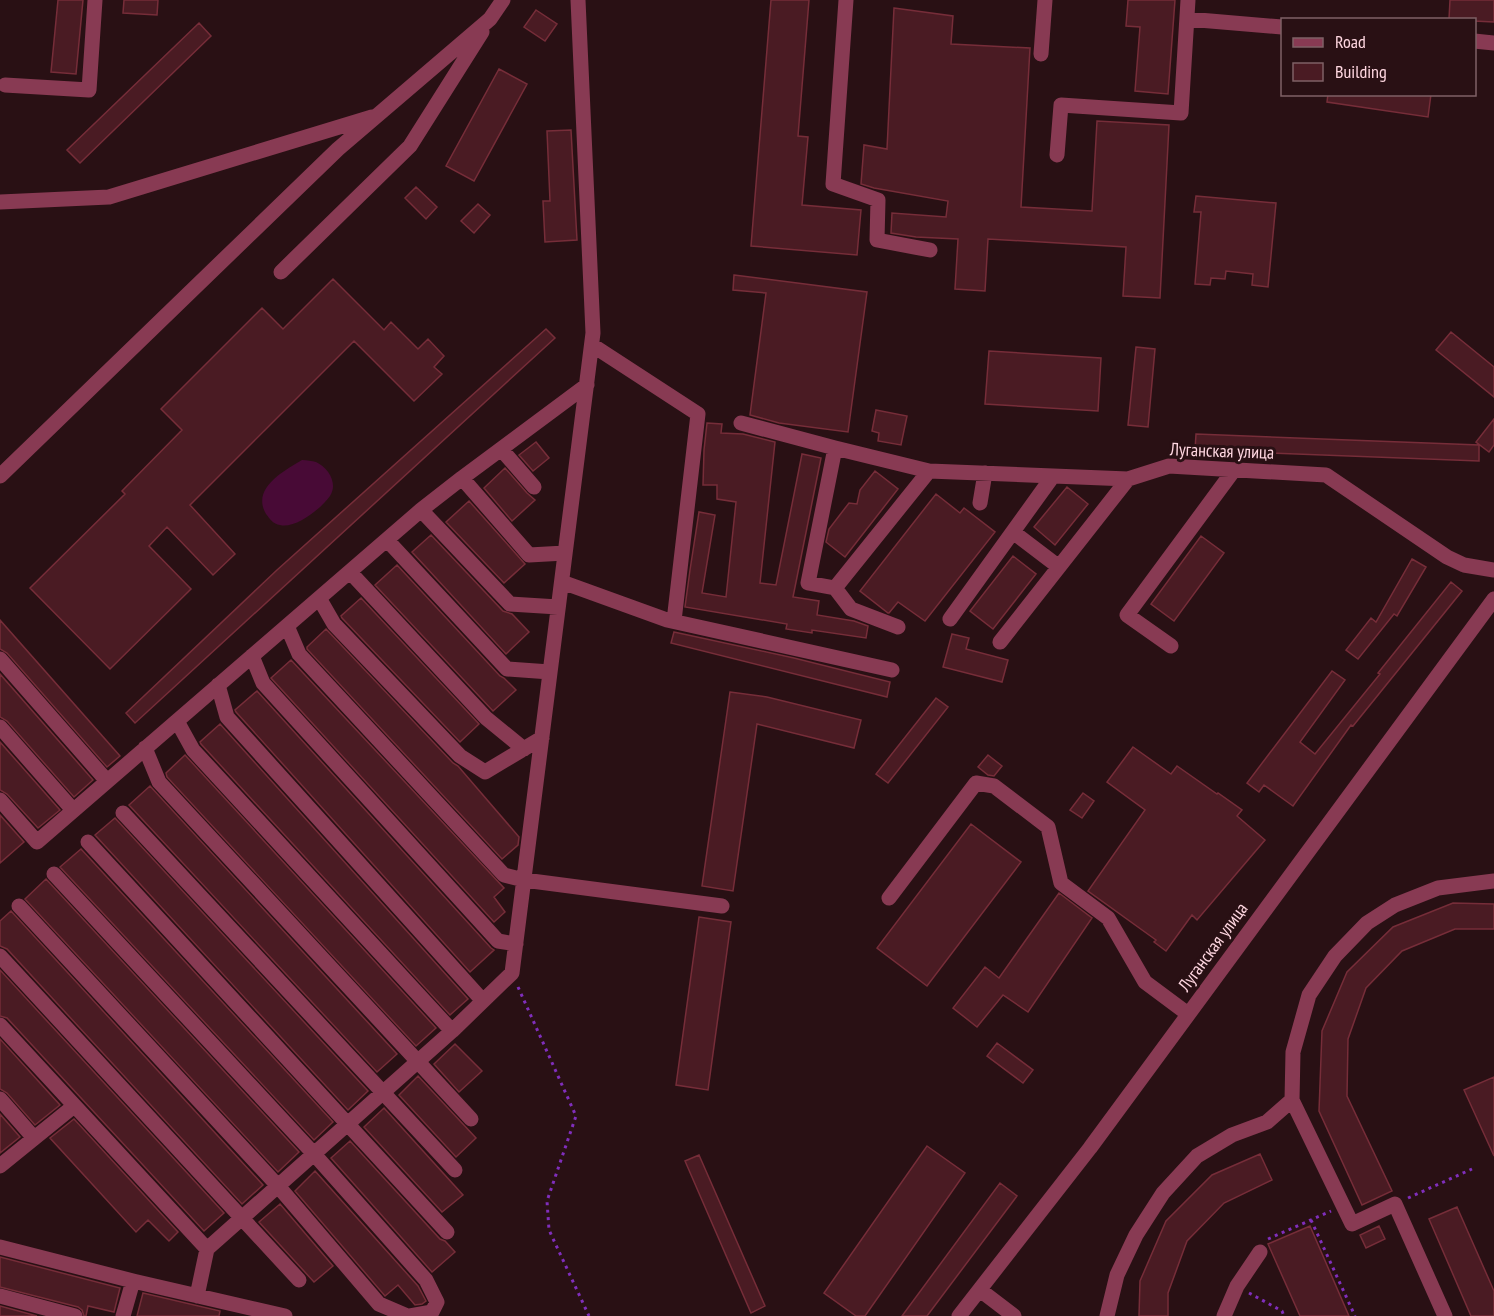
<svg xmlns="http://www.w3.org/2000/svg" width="1494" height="1316" viewBox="0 0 1494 1316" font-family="'PT Sans Narrow',sans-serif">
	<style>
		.water { fill: #480a36 }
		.building { fill: #4a1b23; stroke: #762d39; stroke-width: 1.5 }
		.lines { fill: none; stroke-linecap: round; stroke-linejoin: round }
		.path { stroke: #802ebc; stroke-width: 3; stroke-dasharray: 3 4.5; stroke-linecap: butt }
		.minor { stroke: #883a53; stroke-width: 15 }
		.labels { text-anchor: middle; stroke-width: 6; stroke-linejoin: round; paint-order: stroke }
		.street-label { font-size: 18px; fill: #ffd7e1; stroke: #291014 }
	</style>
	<rect width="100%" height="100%" fill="#291014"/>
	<!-- water -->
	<path class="water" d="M302,460C307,460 312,461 316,462C329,468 338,484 330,496C321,509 295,529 280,525C273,524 270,519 266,514C251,488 284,471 302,460Z"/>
	<!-- building -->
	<path class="building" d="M58,0H83L76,74L51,72Z
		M124,0H158L157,15L123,13Z
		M771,0H809L798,136L808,137L802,205L861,210L857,255L751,246Z
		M1128,0H1175L1168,94L1135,91L1140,27L1126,26Z
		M1450,0H1494V22L1474,21V20L1449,19Z
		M894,8L953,16L951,44L1030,48L1021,207L1092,211L1097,121L1169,125L1160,298L1123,296L1126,247L988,239L985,291L955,289L958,239L916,237L891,233L892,213L946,217L948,201L874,188L861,184L864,145L887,149Z
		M536,10L557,24L545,41L524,27Z
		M199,23L211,36L80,163L67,150Z
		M499,69L527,84L474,181L446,166Z
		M1328,94H1431L1428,117L1327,102Z
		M571,130L577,240L545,242L543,201H550L547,131Z
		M416,187L437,207L426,219L405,198Z
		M1196,196L1276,203L1268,287L1252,285L1253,274L1226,271L1225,279L1211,278L1210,285L1195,284L1201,212H1194Z
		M478,204L490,215L474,233L461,221Z
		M734,275L867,292L848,432L779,423L750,415L766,293L733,290Z
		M333,279L384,330L391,322L418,349L428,339L444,356L434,367L442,374L414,401L354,341L190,505L235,554L213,575L167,527L149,546L191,589L110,669L30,588L125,494L122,491L182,430L161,409L262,308L283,329Z
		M546,329L555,338L135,723L126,713L277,570Z
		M1451,332L1494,367V397L1436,350Z
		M1136,347L1155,349L1148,427L1128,425Z
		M989,351L1101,358L1098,411L985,404Z
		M876,410L907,416L901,445L878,441L879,433L872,431Z
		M1494,419V445L1489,452L1476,442Z
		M707,423L722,424L721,433L743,434L775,442L760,583L776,585L802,454L821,458L793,597L819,601L817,615L854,621L868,626L866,638L812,630V633L786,629L787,624L685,607L690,570L699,512L715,515L702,593L726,597L736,502L717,499V485H703L704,450Z
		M1196,434L1479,445V461L1195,450Z
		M536,442L549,458L533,471L519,455Z
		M505,468L527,493L535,500L512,521L484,488Z
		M875,471L898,489L845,557L826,542L829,529L849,503L857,504L860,490Z
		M1067,487L1088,504L1055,545L1034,527Z
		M936,494L960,513L964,508L995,532L925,621L898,602L889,613H888L860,591Z
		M469,501L525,564L504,583L446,522Z
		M431,535L503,611L512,614L529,632L506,654L412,552Z
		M1201,536L1224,553L1174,621L1151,604Z
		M1013,556L1036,574L993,629L970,611Z
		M1412,559L1426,567L1397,616L1394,614L1358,659L1346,650L1371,618L1376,622Z
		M397,565L500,676L504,678L516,690L493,711L375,585Z
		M1451,582L1462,591L1353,726L1351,725L1293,806L1264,785L1259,792L1247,783L1332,671L1345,680L1300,742L1315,754L1380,674L1378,673Z
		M361,598L479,724L460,742L342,618L341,616Z
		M0,620L120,756L107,767L7,653L0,649Z
		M326,629L453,763L458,766L519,837L518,845L502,859L307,649V647Z
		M674,632L794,658L890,682L887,697L671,643Z
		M952,634L969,638L966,649L1008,660L1002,682L943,667Z
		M291,660L504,888L494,897L505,912L494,922L271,678Z
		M0,674L93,780L74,797L7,721L0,717Z
		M257,691L491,948L494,950L470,972L236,712L235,710Z
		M730,692L767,697L861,720L854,748L757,724L733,891L702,886Z
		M936,698L948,707L888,783L876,774Z
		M220,724L468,999L450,1015L201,744L200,742Z
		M0,742L60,810L38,828L7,794L0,790Z
		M1133,747L1171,774L1177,766L1217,794L1218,793L1242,810L1237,816L1265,840L1197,920L1192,915L1166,951L1154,942L1156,940L1088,891L1145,810L1107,782Z
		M185,755L436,1028L416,1046L167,777L166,773Z
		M988,755L1002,766L994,776L988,775L978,767Z
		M150,786L397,1054L377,1072L129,805Z
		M1083,793L1094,801L1082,818L1070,810Z
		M0,815L24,842L0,863Z
		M115,818L368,1091L348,1110L95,835Z
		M971,824L1021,862L927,986L877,948Z
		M81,849L333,1122L314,1140L60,867Z
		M46,879L299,1152L278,1172L25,899Z
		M1059,893L1092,918L1028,1012L1003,995L977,1027L953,1008L985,967L999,978Z
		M1453,903L1494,904V929H1455L1402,951L1366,988L1348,1039L1347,1096L1392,1191L1362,1205L1319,1111L1322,1031L1347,972L1393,927Z
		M11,911L263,1185L242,1204L7,949L0,946V921Z
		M699,917L731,922L708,1090L676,1085Z
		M0,970L224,1213L204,1231L7,1018L0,1016Z
		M0,1039L60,1105L35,1125L7,1093L0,1089Z
		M997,1043L1033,1070L1023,1083L987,1056Z
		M455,1044L482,1071L459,1092L434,1064Z
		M418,1076L476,1138L456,1157L399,1095Z
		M1494,1077V1156L1464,1090Z
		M384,1108L463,1195L442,1212L364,1127Z
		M0,1114L20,1137L0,1153Z
		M74,1119L178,1232L169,1241L148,1220L136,1232L50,1138Z
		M350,1141L440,1239L445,1241L455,1252L432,1272L331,1158Z
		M927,1146L965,1173L865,1316H856L824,1293Z
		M1260,1154L1272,1180L1224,1203L1187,1241L1168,1293V1316H1139L1140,1281L1166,1221L1212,1175Z
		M699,1155L765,1306L751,1313L685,1161Z
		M315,1171L418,1286L426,1301L422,1304L415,1305L398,1285L385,1296L295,1191Z
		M1000,1183L1017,1196L927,1316H902Z
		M280,1204L333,1266L314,1282L259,1222Z
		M1457,1207L1494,1291V1316H1471L1429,1219Z
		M1310,1226L1349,1316H1300L1268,1244Z
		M1379,1226L1385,1239L1366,1248L1360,1235Z
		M0,1257L120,1288L114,1312L88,1306L86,1316H84L82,1310L78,1307L0,1287Z
		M143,1293L220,1311L219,1316H137Z
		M0,1306L37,1316H0Z"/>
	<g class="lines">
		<!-- path -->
		<path class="path" d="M518,987L576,1116L547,1201L549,1230L589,1316
			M1408,1198L1472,1169
			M1311,1220L1355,1316
			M1268,1239L1331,1211
			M1249,1293L1282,1311L1284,1316"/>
		<!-- minor -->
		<path class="minor" d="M846,0L833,184L878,200L877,240L930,250
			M1187,19L1282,27
			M1474,41L1494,43
			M1041,54L1045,0
			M5,85L89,90L95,0
			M1057,155L1061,105L1181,113L1188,0
			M0,202L109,197L372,117
			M281,272L410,146L482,32
			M592,345L698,414L674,621
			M741,423L835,448L929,471
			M835,448L808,583L835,588L851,609L898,627
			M501,449L534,487
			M0,476L338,149L490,19L503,0
			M462,478L529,555L565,553
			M980,503L985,473
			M421,510L510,604L558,607
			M1013,532L1059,567
			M387,540L507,669L550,672
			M350,572L486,718L524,749
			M562,582L667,620L892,670
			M835,588L929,471L1128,479L1169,466L1326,475L1447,557L1464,565L1494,570
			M319,598L334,624L460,756L485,772L542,738
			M950,619L1053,476
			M287,626L299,654L504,875L524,880L722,906
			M1000,642L1128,479
			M1171,646L1127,615L1234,470
			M252,656L263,683L498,941L516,944
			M0,659L107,781
			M218,685L227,717L483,1001
			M177,721L193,750L452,1031
			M0,727L73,810
			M145,748L159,782L471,1119
			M0,800L37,842L421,510L462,478L587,385
			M123,813L455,1170
			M88,842L447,1232
			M54,874L314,1154L426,1280L437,1302L432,1312L410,1316
			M889,898L976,783L994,786L1048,827L1061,883L1108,918L1145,982L1188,1014
			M19,906L278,1186L379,1304L407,1316
			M0,956L299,1280
			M0,1025L207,1249
			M0,1099L34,1138
			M1292,1100L1352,1224L1395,1204L1445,1316
			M0,1166L74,1106
			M0,1247L133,1281L285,1316
			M980,1290L1014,1316
			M0,1296L75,1316
			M197,1296L207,1249L452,1031L512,973L593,333L578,0
			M123,1316L133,1281
			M959,1316L1090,1148L1494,599
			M1107,1316L1117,1275L1136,1235L1163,1193L1197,1156L1232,1135L1267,1122L1292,1100L1293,1052L1309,995L1335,956L1367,923L1395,905L1438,888L1494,881
			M1224,1316L1237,1286L1260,1252"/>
	</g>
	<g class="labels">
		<!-- street labels -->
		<g class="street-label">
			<text transform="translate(1222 451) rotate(2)" y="6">Луганская улица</text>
			<text transform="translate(1213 947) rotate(-54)" y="6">Луганская улица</text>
		</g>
	</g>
	<!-- legend -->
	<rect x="1281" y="18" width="195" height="78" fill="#291014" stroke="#7f6066" stroke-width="1.5"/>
	<rect x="1293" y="38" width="30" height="9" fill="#883a53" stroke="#7f6066" stroke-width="1.5"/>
	<text x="1335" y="48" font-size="18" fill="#ffd7e1">Road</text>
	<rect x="1293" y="63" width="30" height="18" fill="#4a1b23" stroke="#7f6066" stroke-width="1.5"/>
	<text x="1335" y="78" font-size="18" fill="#ffd7e1">Building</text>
</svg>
